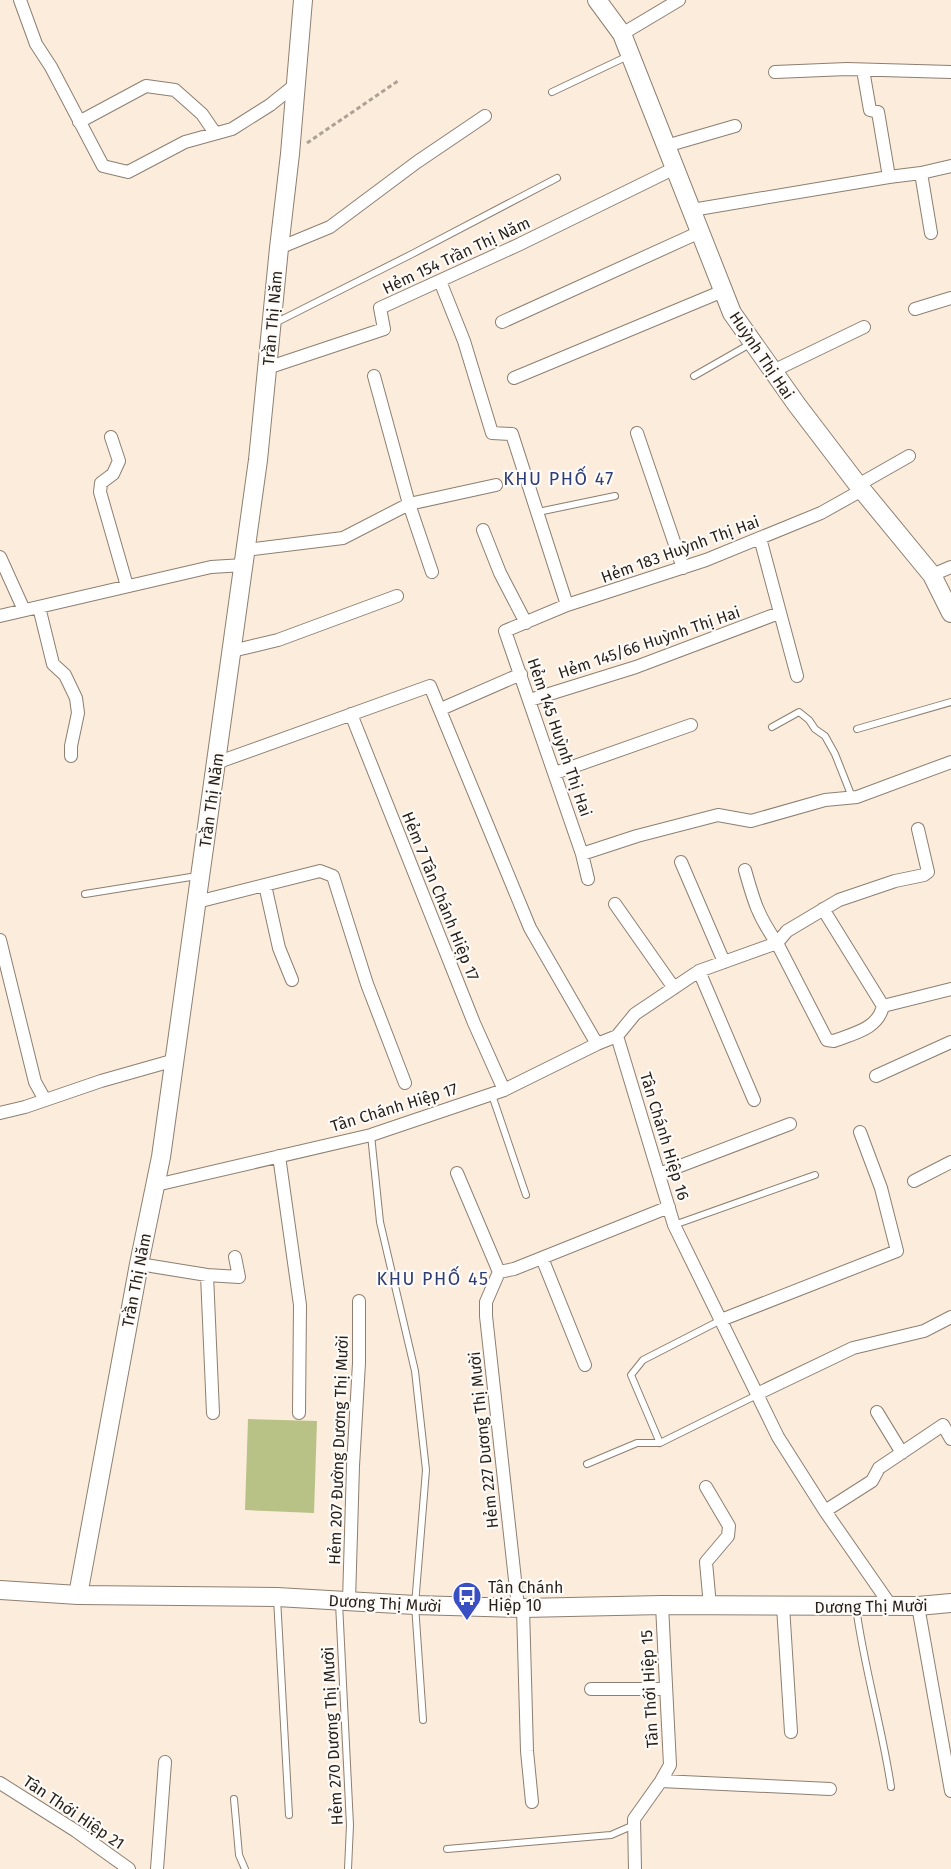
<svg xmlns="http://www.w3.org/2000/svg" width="951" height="1869" viewBox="0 0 951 1869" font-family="'Fira Sans',sans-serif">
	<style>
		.green { fill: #b9c286 }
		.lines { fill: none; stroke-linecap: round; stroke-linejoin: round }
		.lane-casing { stroke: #8d7f71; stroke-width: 8 }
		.street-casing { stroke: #8d7f71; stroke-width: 14 }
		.secondary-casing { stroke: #8d7f71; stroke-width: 20 }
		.path { stroke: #aca194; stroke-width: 3; stroke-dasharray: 4.5 3; stroke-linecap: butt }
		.lane { stroke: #fff; stroke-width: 6 }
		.street { stroke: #fff; stroke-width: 12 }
		.secondary { stroke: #fff; stroke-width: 18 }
		.labels { text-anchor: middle; stroke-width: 4.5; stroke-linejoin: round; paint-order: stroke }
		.street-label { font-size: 16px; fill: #241f19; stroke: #fefbf8 }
		.poi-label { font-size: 16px; fill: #241f19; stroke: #fefbf8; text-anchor: start }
		.neighbourhood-label { font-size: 18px; letter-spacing: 1.5px; fill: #2d3d76; stroke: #fefbf8 }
	</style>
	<rect width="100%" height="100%" fill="#fbecdb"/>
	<!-- green -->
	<path class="green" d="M248,1419L317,1421L314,1513L245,1510Z"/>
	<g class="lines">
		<!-- lane casing -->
		<g class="lane-casing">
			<path id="lane" d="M552,92L628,56
				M275,323L412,254L557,178
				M694,376L750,344
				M538,512L615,496
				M772,727L799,712L809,720L815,729L825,736L835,754L852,797
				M857,729L951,702
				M85,894L197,876
				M492,1095L526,1195
				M371,1135L380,1222L415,1371L426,1470L415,1605L423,1720
				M674,1225L815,1175
				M660,1443L631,1375L643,1360L721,1320
				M587,1464L637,1443H660L757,1395
				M277,1598L289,1815
				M339,1603L350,1825L348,1869
				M856,1607C864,1668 882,1726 891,1787
				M234,1799L239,1855L245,1869
				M447,1849L611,1835L634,1825"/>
		</g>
		<!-- street casing -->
		<g class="street-casing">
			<path id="street" d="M20,0L36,44L51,67L103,166L128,172L185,142L232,129L270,105L295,85
				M622,34L679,0
				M775,72L847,69L951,72
				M79,122L146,86L175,90L202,114L215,133
				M666,146L735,126
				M921,173L951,166
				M889,177L921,173L931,233
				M692,210L889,177L878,112L870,110L863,70
				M279,248L330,227L417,162L485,116
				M440,281L464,341L492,433L512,434L567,605
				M915,309L951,298
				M502,322L700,232
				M267,368L384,329L380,308L518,245L675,168
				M773,371L864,327
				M514,378L723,291
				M637,433L683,568
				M111,437L119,461L113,474L101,483L100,492L127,586
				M858,485L909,456
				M862,490L821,513L706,560L567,605L505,631L582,854L637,836L718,815L751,821L825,800L857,797L951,762
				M483,530L500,573L526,623
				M760,538L797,676
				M246,550L343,538L409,504L374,376
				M0,557L24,610
				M432,572L409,504L496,485
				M932,575L951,567
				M39,607L53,664L65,675L76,698L78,713L71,746V756
				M0,616L211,567L244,565
				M232,651L278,640L397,596
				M530,700L636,667L779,613
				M441,709L521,674
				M351,714L474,1023L504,1090
				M216,763L430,686L530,928L597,1044L617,1036L674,1225L778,1437L825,1511L891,1606
				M555,773L691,725
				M582,854L588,879
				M681,862L724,962
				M745,870C754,902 758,916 777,943L787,931L839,900L895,881L924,875L928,872L918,829
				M265,885L279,948L292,980
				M197,902L320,871L333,876L367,984L405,1083
				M615,904L674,988
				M823,909L883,1006L951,989
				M0,940L35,1082L45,1100
				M699,971L754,1100
				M617,1036L635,1014L699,971L777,943L827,1040L834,1041C854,1033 878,1029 883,1006
				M876,1076L951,1042
				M0,1113L25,1107L101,1081L175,1060
				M279,1156L300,1305L299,1413
				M457,1173L499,1272L514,1269L669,1207
				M659,1174L790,1124
				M914,1181L951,1162
				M156,1185L371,1135L504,1090L597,1044
				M542,1258L585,1365
				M139,1264L207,1275L239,1277L235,1257
				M499,1272L486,1302V1316L518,1607
				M207,1275L213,1413
				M721,1320L897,1251L881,1188L860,1132
				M757,1394L853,1348L924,1331L951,1317
				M877,1412L902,1453
				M706,1487L729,1526L728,1536L706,1562L710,1606
				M825,1511L872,1481L879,1468L943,1425L951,1439
				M349,1601L353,1466L359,1363V1301
				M783,1606L791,1732
				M918,1606L951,1791
				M523,1608L527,1751L532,1802
				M591,1689H666
				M661,1781L830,1789
				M0,1783L76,1831L129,1869
				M157,1869L165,1762
				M635,1869L634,1819L661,1781L670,1765L662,1605"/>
		</g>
		<!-- secondary casing -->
		<g class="secondary-casing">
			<path id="secondary" d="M597,0L622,34L732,313L797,405L858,485L932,575L951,613
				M0,1590L78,1595L277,1597L415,1605L523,1608L662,1605L918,1606L951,1603
				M78,1595L139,1264L161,1157L258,460L279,248L290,154L303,0"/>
		</g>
		<!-- path -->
		<path class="path" d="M307,143L398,81"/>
		<!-- lane -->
		<use href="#lane" class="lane"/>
		<!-- street -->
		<use href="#street" class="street"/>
		<!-- secondary -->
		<use href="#secondary" class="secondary"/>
	</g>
	<!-- icons -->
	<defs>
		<g id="bus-pin" transform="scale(1.5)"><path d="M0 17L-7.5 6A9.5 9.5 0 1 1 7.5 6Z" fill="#394fc2" stroke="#fefbf8"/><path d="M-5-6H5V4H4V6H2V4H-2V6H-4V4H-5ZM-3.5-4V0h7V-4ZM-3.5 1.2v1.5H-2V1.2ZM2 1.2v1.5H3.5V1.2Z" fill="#fff"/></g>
	</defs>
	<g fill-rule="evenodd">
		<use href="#bus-pin" x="467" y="1596"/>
	</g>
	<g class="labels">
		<!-- street labels -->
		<g class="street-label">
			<text transform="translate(456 255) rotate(-25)" y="6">Hẻm 154 Trần Thị Năm</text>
			<text transform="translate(272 318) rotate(-85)" y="6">Trần Thị Năm</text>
			<text transform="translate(762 355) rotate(56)" y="6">Huỳnh Thị Hai</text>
			<text transform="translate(680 549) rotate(-20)" y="6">Hẻm 183 Huỳnh Thị Hai</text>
			<text transform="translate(649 642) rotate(-19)" y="6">Hẻm 145/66 Huỳnh Thị Hai</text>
			<text transform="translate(560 737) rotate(71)" y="6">Hẻm 145 Huỳnh Thị Hai</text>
			<text transform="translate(211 800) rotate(-82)" y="6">Trần Thị Năm</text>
			<text transform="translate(441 896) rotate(68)" y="6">Hẻm 7 Tân Chánh Hiệp 17</text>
			<text transform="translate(394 1107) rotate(-17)" y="6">Tân Chánh Hiệp 17</text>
			<text transform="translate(665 1136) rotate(73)" y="6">Tân Chánh Hiệp 16</text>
			<text transform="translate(136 1280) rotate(-79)" y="6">Trần Thị Năm</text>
			<text transform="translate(483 1440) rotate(-96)" y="6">Hẻm 227 Dương Thị Mười</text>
			<text transform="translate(338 1450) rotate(-88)" y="6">Hẻm 207 Đường Dương Thị Mười</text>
			<text transform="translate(385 1603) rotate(3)" y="6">Dương Thị Mười</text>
			<text transform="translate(871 1606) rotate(-1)" y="6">Dương Thị Mười</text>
			<text transform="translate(649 1689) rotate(-93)" y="6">Tân Thới Hiệp 15</text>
			<text transform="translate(332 1736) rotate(-93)" y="6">Hẻm 270 Dương Thị Mười</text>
			<text transform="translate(74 1812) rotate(34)" y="6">Tân Thới Hiệp 21</text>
		</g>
		<!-- poi labels -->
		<g class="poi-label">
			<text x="488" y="1593">Tân Chánh<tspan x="488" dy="18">Hiệp 10</tspan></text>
		</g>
		<!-- neighbourhood labels -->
		<g class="neighbourhood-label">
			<text x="559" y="485">KHU PHỐ 47</text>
			<text x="433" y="1285">KHU PHỐ 45</text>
		</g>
	</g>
</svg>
